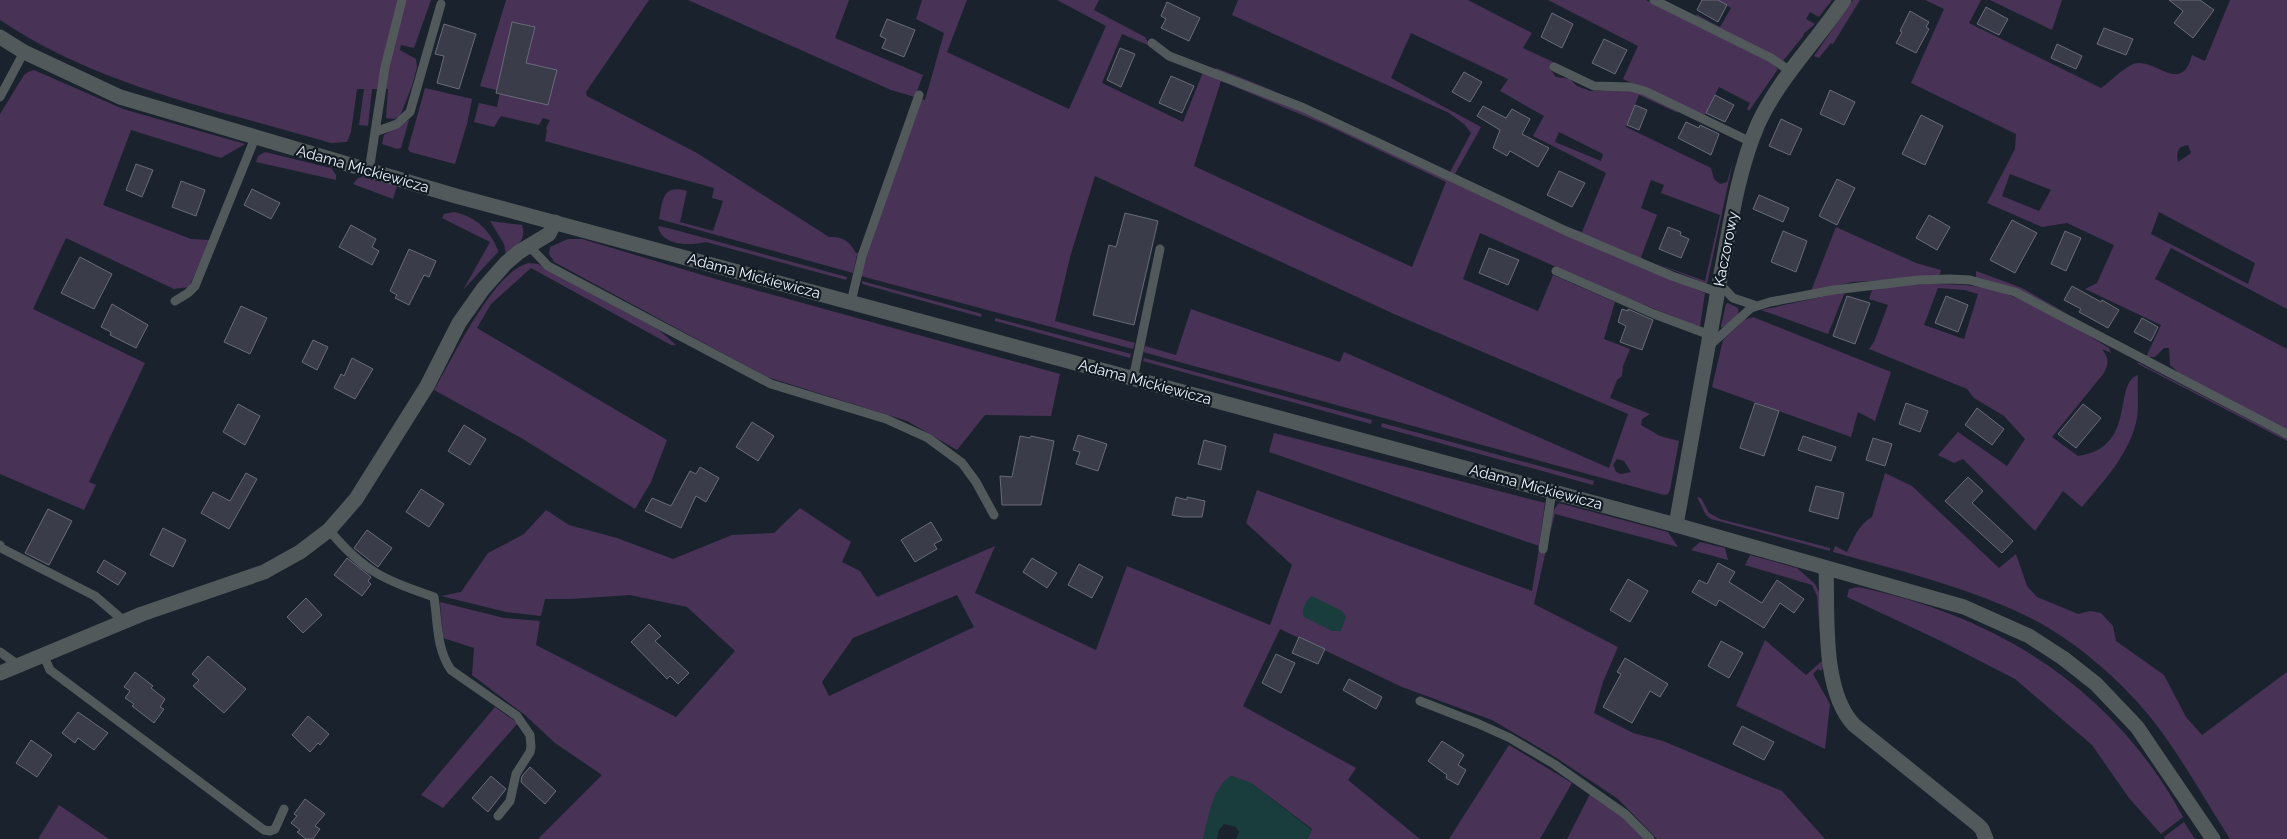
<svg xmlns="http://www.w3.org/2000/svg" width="2287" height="839" viewBox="0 0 2287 839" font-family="Raleway,sans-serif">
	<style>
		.green { fill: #483256; fill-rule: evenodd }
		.water { fill: #193d3c }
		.building { fill: #3b3c4a; stroke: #6a6b7a }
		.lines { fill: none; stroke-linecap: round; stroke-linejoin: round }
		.service { stroke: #51595b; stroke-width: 9 }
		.minor { stroke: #51595b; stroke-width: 15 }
		.tertiary { stroke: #51595b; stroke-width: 15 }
		.labels { text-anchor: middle; stroke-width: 4.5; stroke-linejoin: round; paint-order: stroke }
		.street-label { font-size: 15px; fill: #edf3fa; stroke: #111a23 }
	</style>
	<rect width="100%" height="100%" fill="#1a232d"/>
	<!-- green -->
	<path class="green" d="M0,0H431L414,48L401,45L400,50L416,59L417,67L412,86L400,116L394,119L386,118L388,89H372L368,126L359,125L364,89H357L351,132L347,142L331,143C219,110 98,86 0,20Z
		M506,0H649L586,92L587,96L697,153L829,237C843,236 850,242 856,253H859L915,97L891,90L688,0H849L835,38L923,75L915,97L925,100L944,33L916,19L922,0H967L947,52L1069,109L1106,26L1057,0H1099L1094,10L1145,37L1150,46L1122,34L1102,83L1183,122L1203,72L1300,110L1566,235L1705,293L1700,327L1617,294L1480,233L1463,279L1538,311L1553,275L1615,302L1604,339L1630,349L1623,366L1622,376L1617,380L1610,398L1650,414L1642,419L1641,425L1660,436L1679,441L1670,490L1668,494L1664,495L1143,352L1145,346L1176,355L1191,309L1340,362L1344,352L1609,468L1628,414L1394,314L1095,176L1070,257L1055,321L1135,343L1133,349L861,276L865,260L857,255L853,273L659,219C663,200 662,184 687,191L680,222L713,231L723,201L712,198L714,188L545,141L547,130L546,128L550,120L543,118L539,125L501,116L494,127L474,122L479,103L497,107L500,91L480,86ZM1221,81L1326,125L1446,182L1412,267L1194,166ZM1617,459L1624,461L1631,472L1621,474L1616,472L1613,465Z
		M1238,0H1468L1532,33L1523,48L1564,67L1552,66L1550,69L1556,77L1570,79L1577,86L1590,91H1635L1676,109L1678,113L1639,95L1626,127L1711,168L1714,179L1720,184L1727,182L1733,161L1707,284L1655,263L1705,281L1720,215L1661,193L1664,185L1651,180L1641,208L1657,215L1641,257L1644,260L1563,227L1564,226L1582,232L1606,173L1533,136L1544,116L1500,91L1508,79L1411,33L1391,78L1481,127L1455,174L1486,191L1307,107L1215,70L1216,68C1296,98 1373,135 1450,172L1471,133L1464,124L1449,113L1232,15ZM1559,132L1603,154L1601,161L1555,142Z
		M1548,0H1646L1766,58L1778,69L1749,111L1747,109L1750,103L1719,87L1705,115L1623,79L1638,46Z
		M1718,0H1832L1819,17L1810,12L1806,19L1815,24L1803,34L1804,35L1783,61L1697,17L1696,14L1720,27L1731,8Z
		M1853,0H1860L1833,44L1831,43L1819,58L1814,56Z
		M1925,0H1981L1969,23L2101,88C2111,81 2122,69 2133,64C2155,56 2181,97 2192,55L2205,61L2230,0H2287V309L2171,248L2155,279L2287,349V430L2181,375L2170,365L2169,348H2164L2155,357H2146L2161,325L2085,289L2097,283L2114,245L2067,223L2042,227L1987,203L2015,149L2016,134L1911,83L1944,9ZM2188,145L2191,153L2178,162C2176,152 2178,146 2188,145ZM2010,174L2051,190L2039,211L2002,196ZM2159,212L2255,263L2248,284L2151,234Z
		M1990,0H2062L2052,30Z
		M34,70L123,109L245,144L221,158L131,130L103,205L191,239L210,240L189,287L174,289L66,238L33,309L145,363L89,482L96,485L84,510L0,474V114L24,75L28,72Z
		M425,88L472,99L467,124L455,164L410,152L408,149Z
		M409,120L401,148L397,149L382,144L384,135Z
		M265,152L331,168L336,175V180L256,162L258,156Z
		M362,177L397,186L393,199L353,184L358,178Z
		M454,212C476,217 489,229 498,250V252L463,290L490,242L442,218L444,214Z
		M490,221L522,225C527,240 517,246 506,255L504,244Z
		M658,226L668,228L847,277L846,280L706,242C690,246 661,246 658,226Z
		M1836,227L1916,263L1941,270L1939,277L1853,282L1811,291Z
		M568,239H582L719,280L1060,374L1051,416L985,415L957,450L907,421L767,377L554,262L549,254L550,247Z
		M529,263L538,264L659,330L676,345H671L531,268L491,304L477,328L667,440L651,482L635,509L523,439L434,390C453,358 493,271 529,263Z
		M1976,271L2022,288L2070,315L2021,291L1976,277Z
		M862,281L982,314L981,317L862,284Z
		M1927,284C1945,284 1963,284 1981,287C2025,296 2071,325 2109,348L2111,353L2102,349C2109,358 2109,363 2104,373L2052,437L2078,456C2138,448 2112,383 2138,375C2137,389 2139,405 2137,418C2131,452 2103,482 2082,507L2063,491L2035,531L1963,459L1954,463L1938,455L1958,432L2007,466L2025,439L2004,416L1974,398L1967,389L1869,349L1874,342L1888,305L1869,299L1872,290H1869L1875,287ZM1938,288L1964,290L1978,294L1964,339L1924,325Z
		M1845,292L1828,334L1761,310Z
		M1728,303L1738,308C1741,317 1729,323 1722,328L1721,326L1726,304Z
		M1753,317L1891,372L1875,421L1858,412L1851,437L1712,387L1723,340L1744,320Z
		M995,318L1131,354L1130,358L995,321Z
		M1144,358L1372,420L1371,424L1143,361Z
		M2137,362L2287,439V441L2138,364Z
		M1382,423L1594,481L1593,485L1381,427Z
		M1274,433L1545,503L1539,546L1269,452Z
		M1885,473L1912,486L1999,568L2016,554L2027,586L2037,597L2078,614L2090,611L2101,613L2113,626L2116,641L2164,675L2186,717L2202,735L2287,672V839H2230C2203,797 2179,752 2147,713C2119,680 2084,649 2047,627C1987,592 1901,571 1833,552L1835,546L1847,552C1854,538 1858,525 1872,517Z
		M1257,490L1532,591L1539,548L1546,550L1534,604L1618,647L1603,682L1594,713L1633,733L1663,741L1782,791L1825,839H1657L1618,799L1555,757L1492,720L1402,687L1280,629L1243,706L1356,768L1348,780L1420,839H1307L1312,829L1251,783L1231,776L1212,807L1203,839H538L602,775L555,743L525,715L472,675L474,648L443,638L440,602L504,618L540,621L536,645L676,717L735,651L687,607L630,595L571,599H545L541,616L506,612L441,596L461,592L488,553L524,534L546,510L569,525L617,538L673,559L732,535L774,533L800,508L851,542L842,562L860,571L877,597L995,546L975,593L1096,650L1127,566L1270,625L1292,565L1246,523ZM957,595L974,627L829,696L822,682L853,638Z
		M1697,497L1701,498L1709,513L1720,519L1830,548V551L1711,519L1706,515Z
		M1559,503L1668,532L1678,547L1555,514L1550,533L1552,512Z
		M1700,542L1725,548L1728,560L1691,550Z
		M1750,555L1797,568L1815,584L1821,596L1824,666L1821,671L1818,669L1813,674L1830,704L1825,749L1736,706L1765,640L1806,675L1822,661L1817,596L1812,585L1745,565Z
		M1858,587C1998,616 2114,689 2183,817L2161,834L2129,798L2092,745L2015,679L1941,641L1847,597L1849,589Z
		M495,707L518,723L443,808L421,795Z
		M1509,745L1572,783L1540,839H1449Z
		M1590,794L1627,820L1647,839H1567Z
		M59,805L109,839H38Z
		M2184,822L2195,839H2165L2164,837Z"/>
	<!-- water -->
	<path class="water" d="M1312,596L1342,611L1346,617L1341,631H1332L1304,617C1301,611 1306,600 1312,596Z
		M1231,776L1251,783L1312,830L1307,839H1236L1239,832L1236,827L1224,824L1219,830L1217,839H1203C1208,819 1212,787 1231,776Z"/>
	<!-- building -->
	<path class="building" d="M1702,0H1718L1727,5L1718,22L1697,10Z
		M2169,0H2200L2214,10L2193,38L2174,23L2183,11Z
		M1167,2L1200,18L1189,41L1161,28L1166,19L1161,16Z
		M1986,7L2008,19L1999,35L1977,24Z
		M1910,11L1929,22L1926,27L1929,29L1916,53L1896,43L1902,32L1900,31Z
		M1552,13L1573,24L1562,48L1541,37Z
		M887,19L915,30L904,57L882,48L886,39L880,36Z
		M512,22L535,27L526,63L557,70L548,105L496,93Z
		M444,24L476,34L459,89L437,83L444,56L435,54Z
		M2104,28L2133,39L2126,55L2097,44Z
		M1604,39L1627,50L1615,74L1592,63Z
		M2057,44L2082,56L2076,69L2051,58Z
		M1120,48L1135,54L1121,87L1107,80Z
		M1464,72L1482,82L1470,102L1452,92Z
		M1171,76L1194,86L1182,113L1159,103Z
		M1830,90L1855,102L1844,125L1820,114Z
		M1715,95L1734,105L1725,122L1706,113Z
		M1635,105L1647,110L1639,130L1627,125Z
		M1483,106L1506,118L1512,109L1530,119L1522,134L1549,148L1538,167L1510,151L1507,156L1493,148L1500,130L1477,116Z
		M1921,115L1943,126L1925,165L1902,154Z
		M1781,119L1802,129L1790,155L1769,146Z
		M1686,122L1699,128L1700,125L1719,134L1711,155L1678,138Z
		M136,164L153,170L142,197L126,190Z
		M1559,171L1585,183L1572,207L1547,195Z
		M1837,179L1855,188L1837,225L1819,216Z
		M181,181L205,190L196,216L172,207Z
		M252,189L280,203L271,219L244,205Z
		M1759,195L1789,208L1783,222L1753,209Z
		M1125,213L1158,221L1134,325L1093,315L1109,245L1116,247Z
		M1929,215L1950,227L1937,250L1916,238Z
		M2012,220L2037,233L2015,273L1990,260Z
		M351,225L376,239L372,247L379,251L372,265L339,247Z
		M1668,227L1681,232L1680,235L1689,239L1681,258L1659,249Z
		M1783,231L1807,241L1796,272L1771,262Z
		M2065,231L2081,238L2066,271L2051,264Z
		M1489,248L1519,260L1508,285L1479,273Z
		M409,249L436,261L429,277L424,275L409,305L395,298L397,295L390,291Z
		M80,257L112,274L94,309L61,293Z
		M2072,286L2101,302L2102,300L2119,310L2108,328L2079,312L2081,309L2064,300Z
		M1847,296L1870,303L1855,344L1833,336Z
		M1946,296L1968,305L1958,332L1935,323Z
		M112,304L148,325L136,348L110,335L111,332L101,327Z
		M241,306L267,318L250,354L224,342Z
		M1622,309L1628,311V309L1653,320L1642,350L1620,342L1626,326L1618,322Z
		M2142,318L2158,327L2151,341L2134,332Z
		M313,340L328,347L317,370L302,362Z
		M352,358L373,369L355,399L334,388L341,374L344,376Z
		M1755,403L1779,411L1764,456L1740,448Z
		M1906,403L1928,411L1920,432L1899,424Z
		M238,404L260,416L245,445L223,432Z
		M2083,404L2101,418L2076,448L2058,434Z
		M1977,408L2004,429L1992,445L1965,425Z
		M752,422L774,436L758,461L736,447Z
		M464,425L486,439L470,465L448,451Z
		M1078,435L1107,444L1098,471L1076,464L1080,452L1073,450Z
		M1020,436L1030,438L1031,436L1054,441L1041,505H1002L1000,476L1012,477Z
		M1803,436L1836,447L1831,461L1798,450Z
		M1873,438L1892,444L1885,466L1866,460Z
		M1204,440L1226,446L1221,470L1198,464Z
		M700,467L719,478L706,502L696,496L681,528L645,511L652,498L671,506L690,471L696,474Z
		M246,473L257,479L229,529L201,513L213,492L230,501Z
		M1968,477L1983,491L1972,503L2013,541L2002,553L1945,501Z
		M1816,486L1844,493L1838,519L1809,511Z
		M421,489L444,504L429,527L406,512Z
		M1176,497L1187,500V497L1205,501L1202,517H1183L1172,515Z
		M48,509L72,521L49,565L25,553Z
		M931,522L942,540L934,544L937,549L915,562L901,540Z
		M163,528L186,540L173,567L150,555Z
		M367,530L392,548L378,567L354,548Z
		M347,558L371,577L368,581L371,584L362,596L334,575Z
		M1032,558L1057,573L1047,588L1023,572Z
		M104,560L126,573L118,585L97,572Z
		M1718,563L1735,572L1729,582L1762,603L1777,580L1804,599L1794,613L1780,603L1764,628L1719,600L1716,606L1692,592L1699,580L1707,584Z
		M1079,564L1103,577L1092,598L1068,585Z
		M1628,579L1648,591L1630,622L1610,610Z
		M306,598L322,615L303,633L287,617Z
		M649,624L661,636L655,641L689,673L678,684L670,676L667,679L631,642Z
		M1299,637L1325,649L1318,664L1292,653Z
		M1721,641L1743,653L1729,678L1708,666Z
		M1276,654L1295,663L1281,693L1262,683Z
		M208,656L246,689L224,713L193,686L199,680L192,674Z
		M1625,658L1668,684L1660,697L1650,691L1632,723L1603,707L1621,674L1617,672Z
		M135,672L153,686L151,688L165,699L160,707L164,709L154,723L132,706L134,704L125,698L130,691L124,687Z
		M1349,679L1382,697L1376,709L1343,690Z
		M78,712L108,733L94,750L78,738L75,743L62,733Z
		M308,716L329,734L320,745L318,743L310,752L292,735Z
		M1742,726L1774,742L1764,760L1733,744Z
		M31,740L52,755L37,777L16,763Z
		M1442,741L1464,755L1458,765L1466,770L1458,785L1446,778L1447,775L1428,761Z
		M530,767L556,791L545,804L521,782L522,776Z
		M491,776L506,789L488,812L472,798Z
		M305,799L325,814L315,826L320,829L313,839H306L297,832L300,830L291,823L297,816L294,814Z"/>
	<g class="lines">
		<!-- service -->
		<path class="service" d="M1654,0L1771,58L1790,71
			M1152,43L1169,56L1304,108L1566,231L1672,276L1717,292
			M1554,67L1594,86L1630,87L1645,91L1751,142
			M0,97L24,52
			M375,132L397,124L410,112L441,4
			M369,171L385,67L402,0
			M529,246L548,266L771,384L886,419L928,438L962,463L976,482L994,515
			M1556,271L1654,314L1710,335
			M1719,283L1733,298L1757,306
			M175,301L188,293L195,286L255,138
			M851,302L862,256L919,95
			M1709,346L1751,308L1770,302L1834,290L1918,280L1950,279L1970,280L2015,292L2287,434
			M1133,379L1160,249
			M329,530C364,572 383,579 434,597C438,622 436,648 451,670L517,716L530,735L531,747L530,752L516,774L510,801L498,816
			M0,545L1,548L95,596L125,622
			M1543,549L1552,491
			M0,652L18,665
			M43,654L50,670L264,830L270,831L275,829L284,809
			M1420,701L1479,724L1510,738L1554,764L1625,814L1650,839"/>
		<!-- minor -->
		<path class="minor" d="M1676,525C1691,443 1705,361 1720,279C1730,227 1737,173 1758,124C1779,78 1816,42 1844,0
			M1826,568C1828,614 1821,690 1854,725L1977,824L1982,829L1986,839"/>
		<!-- tertiary -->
		<path class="tertiary" d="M0,37L24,52L120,97L456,196L1676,525L1964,607L2029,636L2063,658L2096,684L2137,727L2213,839
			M0,673L142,614L264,572L300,552L329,530L356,499L427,386L459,323L483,289L506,263L519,252L549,234L555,222"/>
	</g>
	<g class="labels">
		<!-- street labels -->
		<g class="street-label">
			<text transform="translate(363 169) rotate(16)" y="5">Adama Mickiewicza</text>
			<text transform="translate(1726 249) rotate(-79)" y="5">Kaczorowy</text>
			<text transform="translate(754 276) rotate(15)" y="5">Adama Mickiewicza</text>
			<text transform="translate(1145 382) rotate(15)" y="5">Adama Mickiewicza</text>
			<text transform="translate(1536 487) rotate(15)" y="5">Adama Mickiewicza</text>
		</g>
	</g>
</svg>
